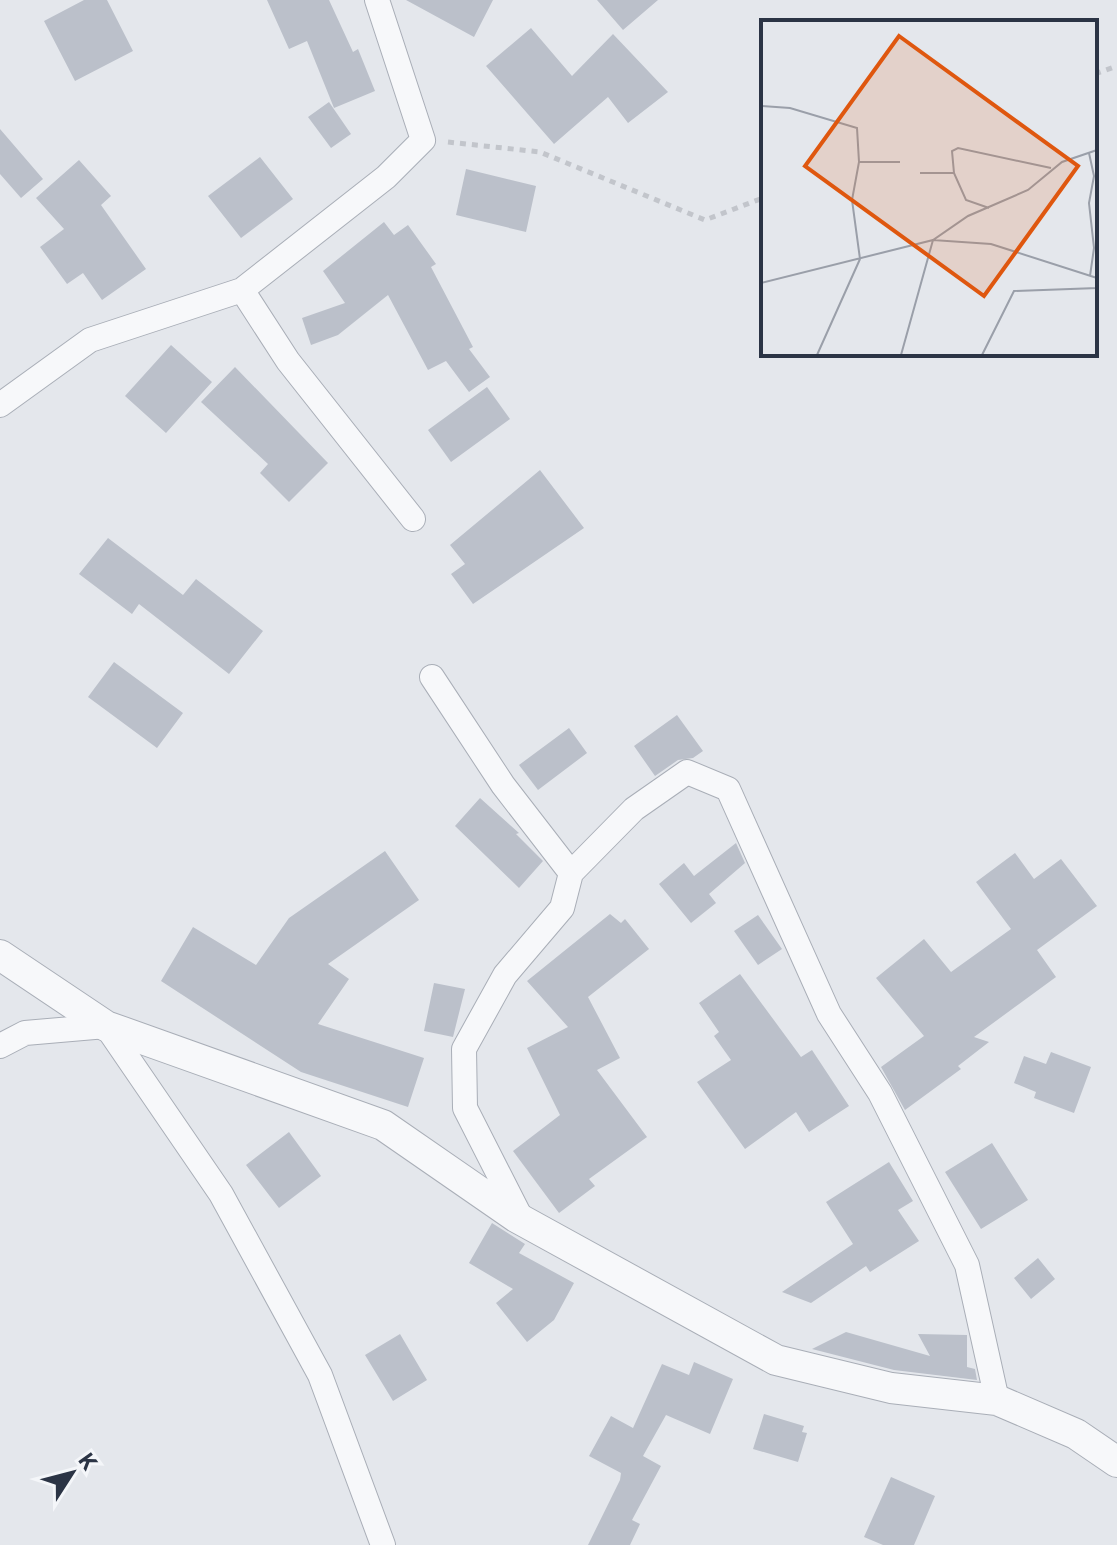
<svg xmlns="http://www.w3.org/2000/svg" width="1117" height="1545" viewBox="0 0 1117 1545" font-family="Roboto,sans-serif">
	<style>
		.building { fill: #bbc0ca }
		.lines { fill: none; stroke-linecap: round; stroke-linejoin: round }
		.minor-casing { stroke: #a9aeb7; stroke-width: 26 }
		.tertiary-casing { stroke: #a9aeb7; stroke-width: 32 }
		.path { stroke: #c2c5cb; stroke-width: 5; stroke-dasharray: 6 6; stroke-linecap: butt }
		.minor { stroke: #f7f8fa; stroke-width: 24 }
		.tertiary { stroke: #f7f8fa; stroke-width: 30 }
		.inset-road { fill: none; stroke: #9a9fa9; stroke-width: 2 }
		.view { fill: #df570f; fill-opacity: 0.15; stroke: #df570f; stroke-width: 4 }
		.inset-edge { fill: none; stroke: #2b3445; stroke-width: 4 }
	</style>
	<rect width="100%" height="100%" fill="#e4e7ec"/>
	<!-- building -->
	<path class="building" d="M84,0H107L133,51L75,81L44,21Z
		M267,0H329L353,52L358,49L375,91L334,108L307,41L289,49Z
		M406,0H493L474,37Z
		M597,0H658L623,30Z
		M531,28L572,76L613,34L668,92L628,123L608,97L554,144L486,66Z
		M329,102L351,134L331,148L308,117Z
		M0,129L43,179L21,198L0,174Z
		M260,157L293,199L241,238L208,196Z
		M79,160L111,196L101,205L146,269L102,300L83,273L67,284L40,247L64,229L36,198Z
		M466,169L536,186L526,232L456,215Z
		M384,222L394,235L408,225L436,264L431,267L473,347L469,349L490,377L469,392L446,361L428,370L388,295L338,335L311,345L302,318L345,303L323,271Z
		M171,345L212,382L166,433L125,396Z
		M235,367L328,463L289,502L260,473L268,464L201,402Z
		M487,387L510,419L451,462L428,430Z
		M540,470L584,528L473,604L451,574L465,564L450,545Z
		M108,538L183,595L196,579L263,631L229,674L139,604L132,614L79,574Z
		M114,662L183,713L157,748L88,697Z
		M677,715L703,751L693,758L678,760L655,776L634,746Z
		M569,728L587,753L538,790L519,765Z
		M480,798L519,833L516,834L543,861L519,888L455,826Z
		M736,843L745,863L709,894L716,903L691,923L659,884L684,863L694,876Z
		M385,851L419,900L328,964L349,979L318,1024L424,1058L408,1107L301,1072L161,981L193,927L256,965L289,918Z
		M1015,853L1034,879L1061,859L1097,906L1037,950L1056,977L974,1037L989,1042L958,1066L961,1069L905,1110L881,1067L924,1036L876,978L924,939L951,972L1011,929L976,882Z
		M610,914L621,923L625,919L649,949L588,997L620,1058L597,1070L647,1137L589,1179L595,1186L559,1213L513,1151L560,1115L527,1048L568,1027L527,981Z
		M758,915L782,949L758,965L734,931Z
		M740,974L801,1057L812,1050L849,1106L809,1132L796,1112L745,1149L697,1082L731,1060L714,1036L719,1032L699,1003Z
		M434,983L465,989L453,1037L424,1031Z
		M1051,1052L1091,1067L1074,1113L1034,1098L1036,1092L1014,1083L1024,1056L1046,1064Z
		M289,1132L321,1176L279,1208L246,1165Z
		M992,1143L1028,1200L981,1229L945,1172Z
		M889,1162L913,1201L898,1210L919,1241L870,1272L866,1266L811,1303L782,1292L853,1244L826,1202Z
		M492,1223L525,1244L519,1253L574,1283L554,1320L527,1342L496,1303L513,1289L469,1263Z
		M1038,1258L1055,1279L1031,1299L1014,1278Z
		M846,1332L930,1356L918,1334L967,1335V1367L975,1369L977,1380L894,1370L812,1349Z
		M400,1334L427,1380L393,1401L365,1355Z
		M694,1362L733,1379L710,1434L666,1415L643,1456L661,1466L632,1520L640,1524L630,1545H588L620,1480L621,1473L589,1456L611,1416L633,1428L662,1364L689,1375Z
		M764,1414L804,1426L802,1432L807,1433L798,1462L753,1449Z
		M891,1477L935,1496L914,1545H883L864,1537Z"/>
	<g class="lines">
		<!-- minor casing -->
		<g class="minor-casing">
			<path id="minor" d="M242,290L288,361L413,519
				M0,405L90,340L242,290L386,177L423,140L377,0
				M432,677L503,785L571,873L562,908L505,975L464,1049L465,1108L522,1220
				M571,873L634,809L687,772L728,789L829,1014L880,1093L967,1265L997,1400
				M0,1046L25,1033L106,1026L221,1194L320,1375L383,1545"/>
		</g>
		<!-- tertiary casing -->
		<g class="tertiary-casing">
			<path id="tertiary" d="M0,955L106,1026L383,1125L516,1217L776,1360L891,1388L997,1400L1076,1434L1117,1462"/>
		</g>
		<!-- path -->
		<path class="path" d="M1095,74L1117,66
			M448,142L540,152L705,220L763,198"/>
		<!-- minor -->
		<use href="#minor" class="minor"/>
		<!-- tertiary -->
		<use href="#tertiary" class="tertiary"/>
	</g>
	<!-- overview -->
	<g transform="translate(761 20)">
		<rect width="336" height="336" fill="#e4e7ec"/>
		<path class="inset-road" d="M0,86L29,88L96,108L98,142L91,180L99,239L56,335M328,133L333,156L328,183L333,228L329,256M98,142H139M159,153H193L205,180L228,188M193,153L191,131L197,128L290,148M0,263L172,220L207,196L267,170L301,142L336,130M140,335L172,220L230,224L336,258M221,335L253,271L336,268L335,258"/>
		<path class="view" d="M138,16L317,146L223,276L44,146Z"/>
		<rect width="336" height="336" class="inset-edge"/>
	</g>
	<!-- north arrow -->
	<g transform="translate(72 1473) rotate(54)" stroke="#f4f6f9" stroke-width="6" paint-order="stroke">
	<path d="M0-6L14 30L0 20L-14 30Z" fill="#2b3445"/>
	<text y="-12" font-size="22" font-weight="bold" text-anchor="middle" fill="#2b3445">K</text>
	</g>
</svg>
